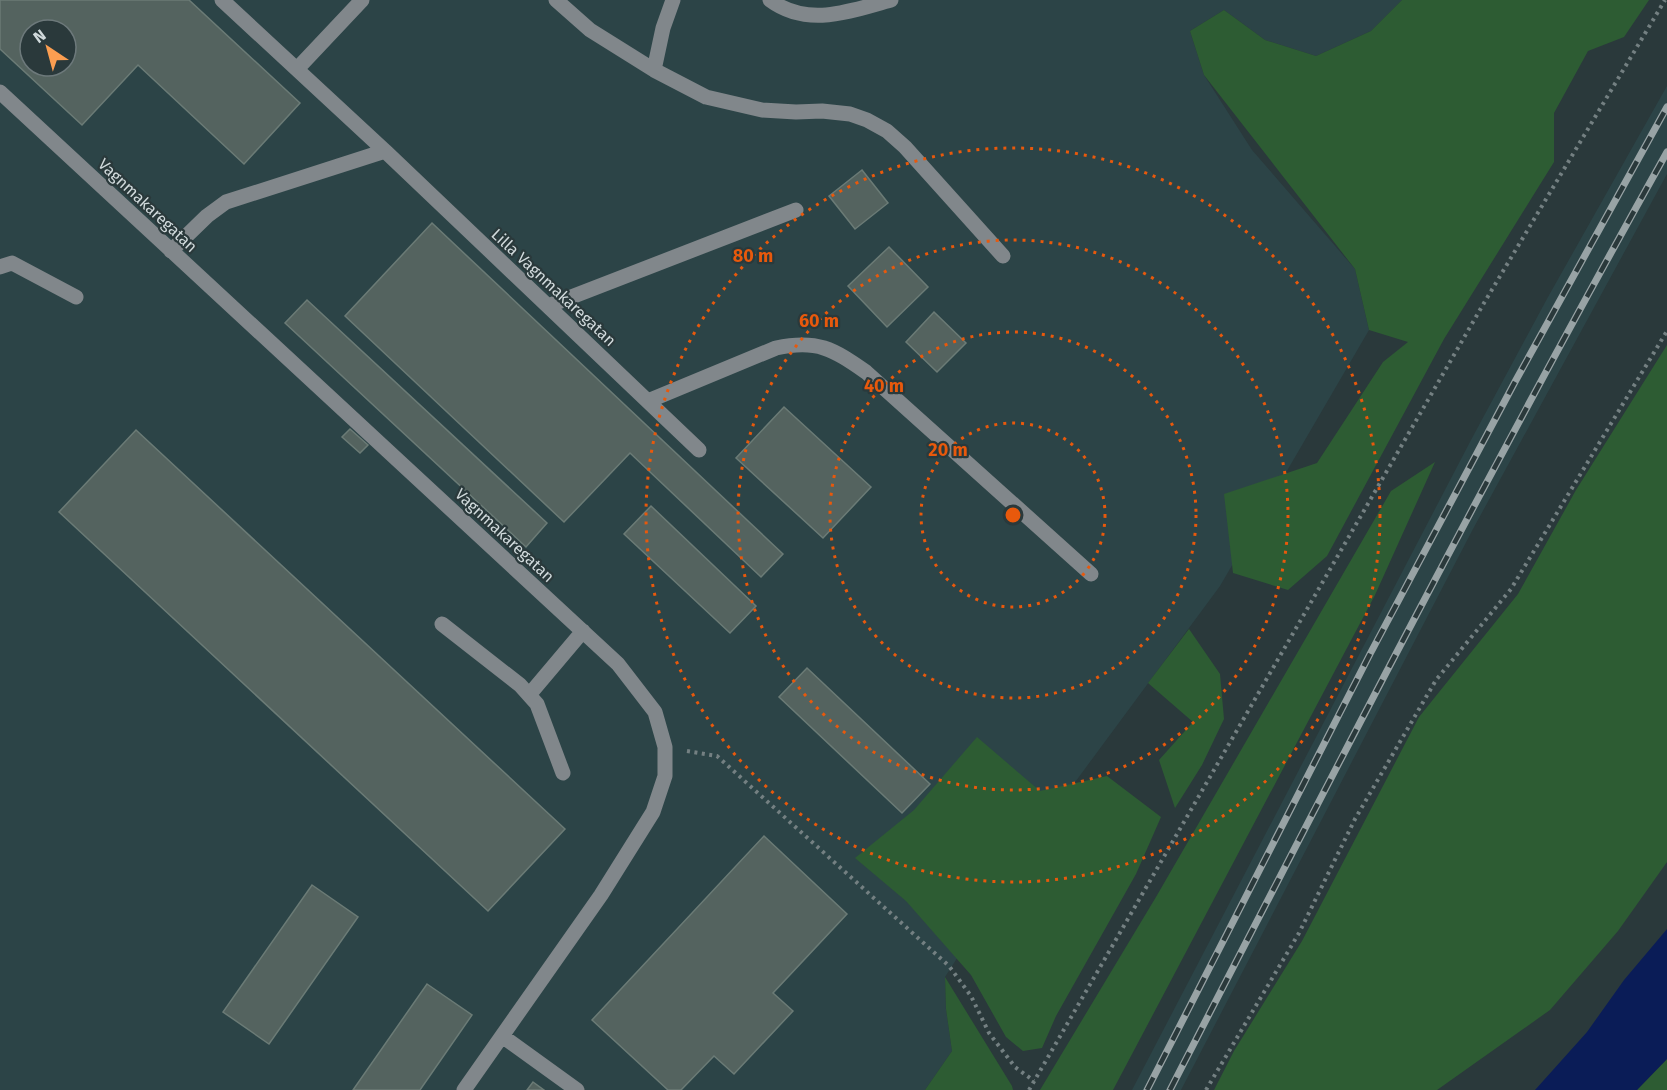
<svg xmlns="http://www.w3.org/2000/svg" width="1667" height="1090" viewBox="0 0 1667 1090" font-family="'Fira Sans',sans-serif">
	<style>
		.built { fill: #2c4447; fill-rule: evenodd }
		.green { fill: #2d5c33 }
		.water { fill: #0a1c57 }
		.building { fill: #54635f; stroke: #6b7b76; stroke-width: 1.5; fill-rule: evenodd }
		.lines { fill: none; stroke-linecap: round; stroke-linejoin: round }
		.path { stroke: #748082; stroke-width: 4; stroke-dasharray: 3 4.5; stroke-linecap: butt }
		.minor { stroke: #81878b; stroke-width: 15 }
		.rail-casing { stroke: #98a3a5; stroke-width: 7 }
		.rail { stroke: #2a393b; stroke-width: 4.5; stroke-dasharray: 14; stroke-linecap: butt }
		.ring { fill: none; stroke: #e8590c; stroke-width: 3; stroke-dasharray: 3 6 }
		.labels { text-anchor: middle; stroke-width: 4.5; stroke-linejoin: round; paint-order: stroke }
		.street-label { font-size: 16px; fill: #d1dadc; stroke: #2a393b }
		.centre { fill: #e8590c; stroke: #2a393b; stroke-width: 3 }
		.ring-label { font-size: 18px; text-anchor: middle; font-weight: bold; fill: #e8590c; stroke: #2a393b; stroke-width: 4.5; stroke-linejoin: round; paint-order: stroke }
	</style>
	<rect width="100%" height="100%" fill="#2a393b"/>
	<!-- built -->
	<path class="built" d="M0,0H1402L1371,31L1316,56L1265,40L1224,10L1190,31L1204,75L1252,150L1355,269L1369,330L1220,586L1036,835L945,977L946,1009L952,1051L925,1090H0ZM30,30H66V66H30Z
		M1667,86V174L1473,529L1181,1090H1132L1471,440L1548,297Z"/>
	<!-- green -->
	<path class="green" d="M1402,0H1649L1624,37L1588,51L1554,113V162L1444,339L1327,556L1288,590L1233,573L1224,494L1317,463L1383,362L1408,342L1369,330L1355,269L1204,75L1190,31L1224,10L1265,40L1316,56L1371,31Z
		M1667,345V862L1618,931L1550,1010L1437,1090H1214L1234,1051L1302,941L1419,717L1518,594L1576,490Z
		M1435,462L1375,595L1113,1090H1040L1156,897L1391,491Z
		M1189,629L1220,674L1224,719L1202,765L1175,808L1159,760L1193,722L1148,683Z
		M977,737L1040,791L1107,776L1161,817L1136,874L1056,1016L1042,1048L1023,1051L1006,1037L971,975L906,901L855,858L914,810Z
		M945,977L1012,1086L1013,1090H925L952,1051L946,1009Z
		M1667,1059V1090H1637Z"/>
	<!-- water -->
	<path class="water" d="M1667,929V1059L1637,1090H1535L1587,1032L1624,980Z"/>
	<!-- building -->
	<path class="building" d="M0,0H189L300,103L244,164L138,65L82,125L0,49ZM30,30H66V66H30Z
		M862,170L888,203L855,229L829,196Z
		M432,223L783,554L761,577L630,453L564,522L345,316Z
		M889,247L928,287L887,327L848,286Z
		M307,300L547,523L526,547L285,323Z
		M934,312L966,343L937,372L906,342Z
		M784,407L871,487L823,538L736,458Z
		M350,429L368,445L360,453L342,437Z
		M136,430L565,829L488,911L59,512Z
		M651,506L756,606L730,633L624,534Z
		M807,668L930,784L902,813L779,697Z
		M764,836L847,914L773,993L793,1011L734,1074L714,1056L681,1090H668L592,1020Z
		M312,885L358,917L269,1044L223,1012Z
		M427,984L472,1015L420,1090H353Z
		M533,1082L544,1090H527Z"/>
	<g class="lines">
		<!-- path -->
		<path class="path" d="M687,751L717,756L949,966L971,996L989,1033L1015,1067L1034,1081
			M1029,1090L1484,303L1665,0
			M1206,1090L1299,933L1355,819L1436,680L1511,589L1667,331"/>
		<!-- minor -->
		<path class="minor" d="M222,0L385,151
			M556,0L590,30L654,70L706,97L762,110L796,112L822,111L850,114L867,120L887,131L905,147L1003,256
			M770,0C808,28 850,11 891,0
			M297,69L362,0
			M654,70L663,28L673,0
			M0,92L618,664L655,712L665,747V776L653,812L601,895L464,1090
			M171,251L207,216L226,202L385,151L699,450
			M0,267L12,263L76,297
			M548,306L796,210
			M648,401L776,348C817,339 833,349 866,372L1091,574
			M442,624L520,685L537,704L563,773
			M529,695L583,631
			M502,1036L577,1090"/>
		<!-- rail casing -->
		<g class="rail-casing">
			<path id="rail" d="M1147,1090L1370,654L1516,380L1667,107
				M1170,1090C1332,775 1494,461 1667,152"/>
		</g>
		<!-- rail -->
		<use href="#rail" class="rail"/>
	</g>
	<!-- distance rings -->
	<g class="ring">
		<circle cx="1013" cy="515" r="92"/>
		<circle cx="1013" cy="515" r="183"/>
		<circle cx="1013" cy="515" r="275"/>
		<circle cx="1013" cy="515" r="367"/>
	</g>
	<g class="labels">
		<!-- street labels -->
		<g class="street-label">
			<text transform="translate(148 205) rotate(43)" y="6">Vagnmakaregatan</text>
			<text transform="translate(554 287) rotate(43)" y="6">Lilla Vagnmakaregatan</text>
			<text transform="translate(505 535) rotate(43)" y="6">Vagnmakaregatan</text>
		</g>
	</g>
	<circle cx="1013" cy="515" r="9" class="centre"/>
	<g class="ring-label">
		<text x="753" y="262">80 m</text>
		<text x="819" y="327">60 m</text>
		<text x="884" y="392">40 m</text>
		<text x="948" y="456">20 m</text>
	</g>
	<!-- north arrow -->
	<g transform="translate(48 48) rotate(324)"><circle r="28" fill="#2a393b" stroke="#6d797b" stroke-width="1.5"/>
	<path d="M0-4.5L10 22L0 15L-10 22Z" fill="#fb9e51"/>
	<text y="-9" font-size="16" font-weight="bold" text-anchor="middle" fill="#d1dadc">N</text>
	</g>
</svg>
